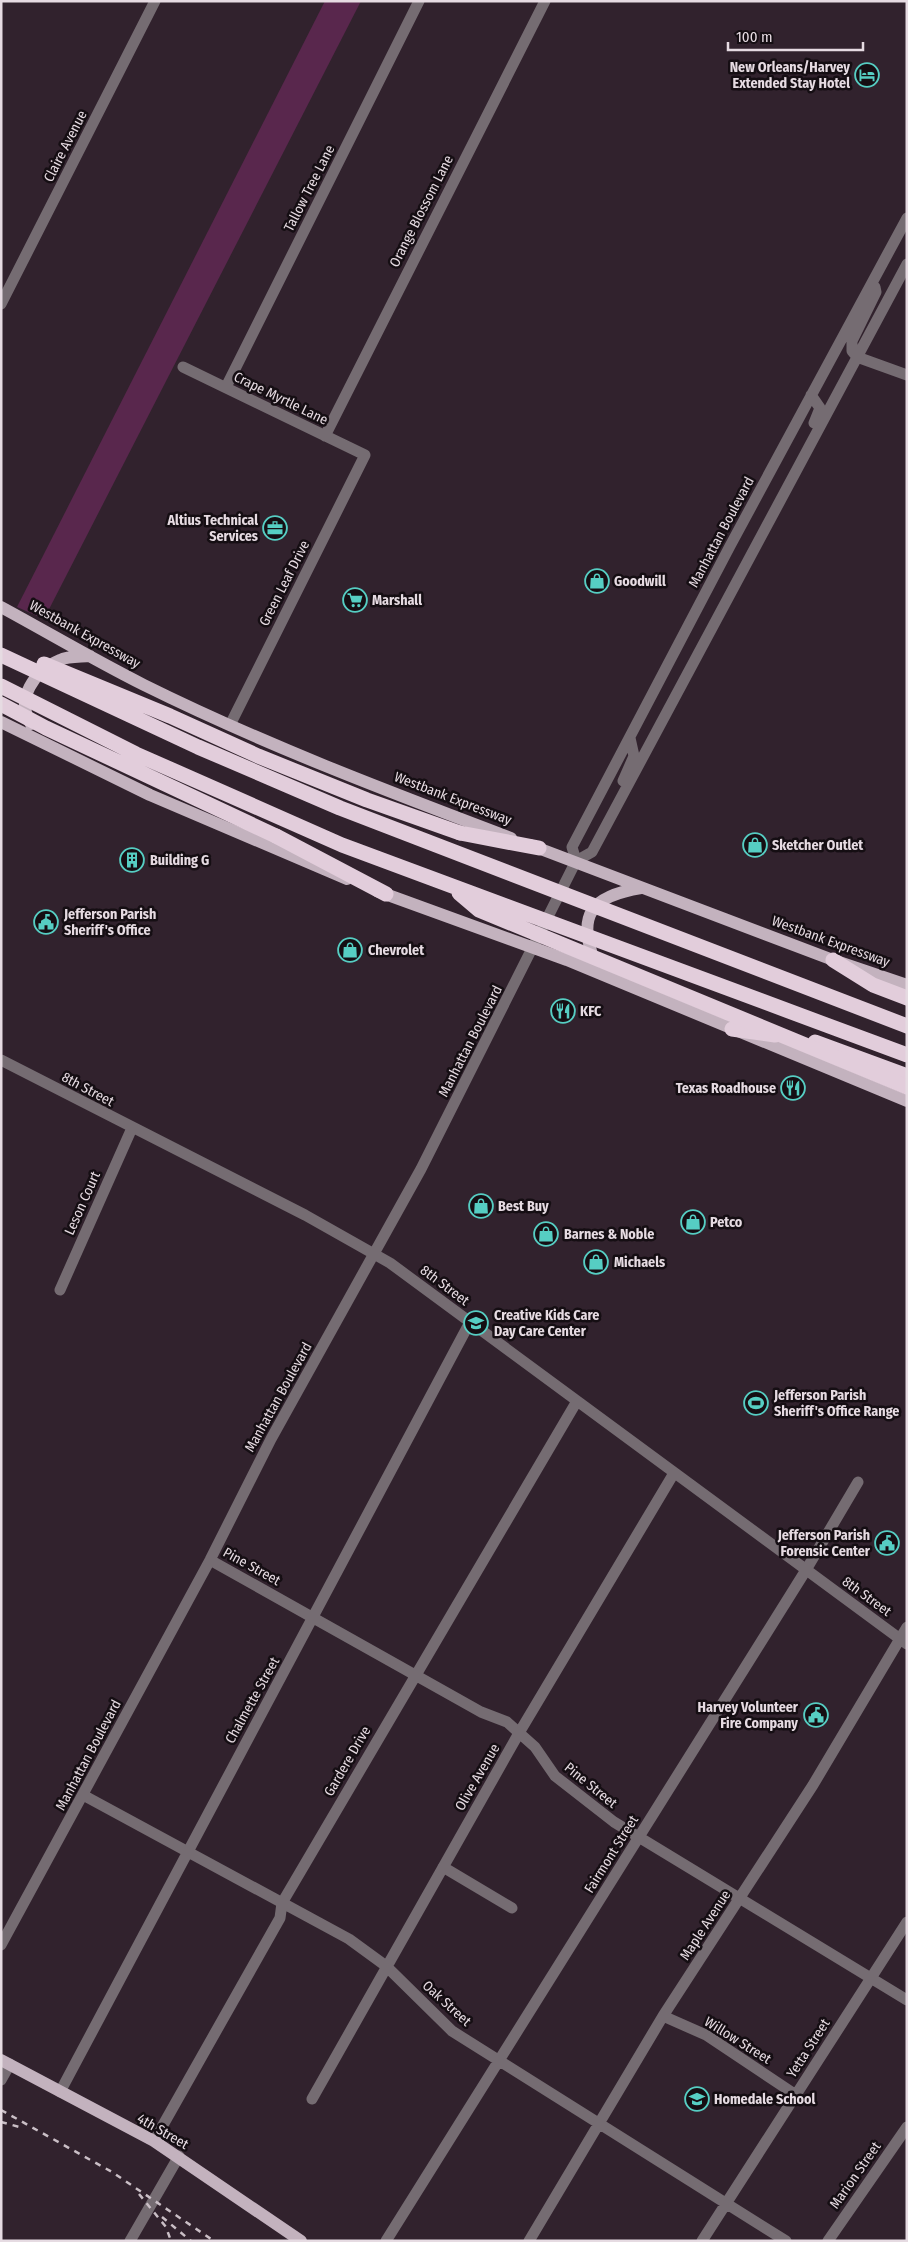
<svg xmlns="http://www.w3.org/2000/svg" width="908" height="2242" viewBox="0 0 908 2242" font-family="'Fira Sans Condensed',sans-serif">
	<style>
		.green { fill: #59274d }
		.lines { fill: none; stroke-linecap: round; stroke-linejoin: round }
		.minor { stroke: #756c72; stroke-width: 11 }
		.major { stroke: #c3b2be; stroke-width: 12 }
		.highway { stroke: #e2cddb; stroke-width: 15 }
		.rail { stroke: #cabfc6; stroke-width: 2.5; stroke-dasharray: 6 6; stroke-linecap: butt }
		.highway-bridge { stroke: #e2cddb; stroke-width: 15 }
		.labels { text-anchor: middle; stroke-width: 5; stroke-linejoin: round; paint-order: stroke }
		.poi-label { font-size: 14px; font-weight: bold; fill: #e6dbe2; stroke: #150e13; text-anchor: start }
		.street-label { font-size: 14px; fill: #e6dbe2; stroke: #150e13 }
	</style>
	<rect width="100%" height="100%" fill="#31222d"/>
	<!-- green -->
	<path class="green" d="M325,1H361L44,619L17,607Z"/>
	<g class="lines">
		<!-- minor -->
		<path class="minor" d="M875,287L876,292L852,341V351L857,357L907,375
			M1,304L155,1
			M183,367L365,455L230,725
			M226,387L419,1
			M811,395L820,408L814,423
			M325,436L545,1
			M623,781L634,756L630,738
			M576,861L572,847L730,546L907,218
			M1,1060L305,1215L390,1263L907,1644
			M60,1290L132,1128
			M210,1560L481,1712L507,1722L535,1747L555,1776L614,1822L907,2000
			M83,1795L349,1939L386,1966L452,2031L786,2241
			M443,1867L512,1908
			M1,1945L210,1560L271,1439L421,1169L576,861L592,852L907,264
			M663,2016L706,2035L796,2095
			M1,2080L10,2064
			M60,2092L470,1322
			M312,2099L519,1733L674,1473
			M154,2141L280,1918L282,1903L577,1401
			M130,2241L179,2156
			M386,2241L806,1570L858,1482
			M529,2241L663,2016L813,1785L907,1627
			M702,2241L907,1922
			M828,2241L907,2127"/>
		<!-- major -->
		<path class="major" d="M1,607C49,633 96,661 144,685C263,744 387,791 511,838
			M1,722L150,795L347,879
			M31,724C15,699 34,671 60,660C68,656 81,657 90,656
			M530,845L833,960L907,985
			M377,891L567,960L907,1101
			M595,963C576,914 592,896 641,888
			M1,2060L154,2141L301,2241"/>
		<!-- highway -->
		<path class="highway" d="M460,833L539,848
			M276,836L386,894
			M833,960L873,985L907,998
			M732,1029L775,1035
			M815,1042L907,1076"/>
		<!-- rail -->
		<path class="rail" d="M1,2110L112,2172L214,2241
			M1,2122L23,2128
			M139,2194L166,2227L171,2241
			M162,2217L191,2241"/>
		<!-- highway-bridge -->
		<path class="highway-bridge" d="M1,655L198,747L340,808L907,1026
			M44,664L170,716L258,756L367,800L460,833
			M1,686L136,754L342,845L907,1055
			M1,704L46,728L276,836
			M459,893L479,910L907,1087"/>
	</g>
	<!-- icons -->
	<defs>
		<g id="hotel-ring" transform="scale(1.25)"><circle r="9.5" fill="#150e13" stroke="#56cec3" stroke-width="1.5"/><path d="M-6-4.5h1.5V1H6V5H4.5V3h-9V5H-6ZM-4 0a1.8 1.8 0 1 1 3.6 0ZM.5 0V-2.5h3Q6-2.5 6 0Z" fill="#56cec3"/></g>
		<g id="office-ring" transform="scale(1.25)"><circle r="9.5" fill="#150e13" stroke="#56cec3" stroke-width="1.5"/><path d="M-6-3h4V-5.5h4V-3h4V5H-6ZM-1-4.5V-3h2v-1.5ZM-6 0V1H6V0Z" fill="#56cec3"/></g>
		<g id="shop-ring" transform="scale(1.25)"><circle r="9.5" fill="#150e13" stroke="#56cec3" stroke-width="1.5"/><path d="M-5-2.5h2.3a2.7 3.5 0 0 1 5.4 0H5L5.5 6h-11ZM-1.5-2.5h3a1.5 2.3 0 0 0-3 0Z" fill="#56cec3"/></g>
		<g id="supermarket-ring" transform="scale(1.25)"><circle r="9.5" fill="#150e13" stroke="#56cec3" stroke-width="1.5"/><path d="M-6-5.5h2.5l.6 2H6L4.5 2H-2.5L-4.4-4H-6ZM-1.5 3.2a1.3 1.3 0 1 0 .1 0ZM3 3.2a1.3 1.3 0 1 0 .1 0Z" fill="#56cec3"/></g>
		<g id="building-ring" transform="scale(1.25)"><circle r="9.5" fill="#150e13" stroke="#56cec3" stroke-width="1.5"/><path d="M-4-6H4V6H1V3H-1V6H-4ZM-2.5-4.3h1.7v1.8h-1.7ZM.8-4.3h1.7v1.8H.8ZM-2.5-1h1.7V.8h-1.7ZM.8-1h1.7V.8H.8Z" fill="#56cec3"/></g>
		<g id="civic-ring" transform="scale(1.25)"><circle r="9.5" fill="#150e13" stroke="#56cec3" stroke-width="1.5"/><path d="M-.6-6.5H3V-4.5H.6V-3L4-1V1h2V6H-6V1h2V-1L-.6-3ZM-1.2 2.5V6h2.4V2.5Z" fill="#56cec3"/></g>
		<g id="restaurant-ring" transform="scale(1.25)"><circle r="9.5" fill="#150e13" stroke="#56cec3" stroke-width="1.5"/><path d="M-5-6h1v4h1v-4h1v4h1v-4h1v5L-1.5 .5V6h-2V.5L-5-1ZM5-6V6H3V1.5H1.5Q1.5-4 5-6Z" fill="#56cec3"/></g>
		<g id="school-ring" transform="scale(1.25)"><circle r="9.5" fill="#150e13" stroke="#56cec3" stroke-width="1.5"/><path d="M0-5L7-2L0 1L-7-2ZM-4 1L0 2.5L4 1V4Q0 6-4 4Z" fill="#56cec3"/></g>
		<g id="stadium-ring" transform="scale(1.25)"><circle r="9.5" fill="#150e13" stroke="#56cec3" stroke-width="1.5"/><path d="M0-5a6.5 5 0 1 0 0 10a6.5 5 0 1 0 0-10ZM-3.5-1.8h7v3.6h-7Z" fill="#56cec3"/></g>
	</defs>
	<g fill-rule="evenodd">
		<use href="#hotel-ring" x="867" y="75"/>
		<use href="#office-ring" x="275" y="528"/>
		<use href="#shop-ring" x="597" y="581"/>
		<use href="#supermarket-ring" x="355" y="600"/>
		<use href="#shop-ring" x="755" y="845"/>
		<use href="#building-ring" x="132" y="860"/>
		<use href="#civic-ring" x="46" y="922"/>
		<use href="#shop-ring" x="350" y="950"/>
		<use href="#restaurant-ring" x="563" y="1011"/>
		<use href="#restaurant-ring" x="793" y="1088"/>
		<use href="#shop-ring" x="481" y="1206"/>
		<use href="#shop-ring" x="693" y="1222"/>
		<use href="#shop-ring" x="546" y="1234"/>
		<use href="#shop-ring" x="596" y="1262"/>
		<use href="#school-ring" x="476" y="1323"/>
		<use href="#stadium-ring" x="756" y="1403"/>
		<use href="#civic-ring" x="887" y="1543"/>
		<use href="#civic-ring" x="816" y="1715"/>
		<use href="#school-ring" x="697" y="2099"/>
	</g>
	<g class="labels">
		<!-- poi labels -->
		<g class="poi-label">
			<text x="850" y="72" text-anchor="end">New Orleans/Harvey<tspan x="850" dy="16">Extended Stay Hotel</tspan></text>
			<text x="258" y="525" text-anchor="end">Altius Technical<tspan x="258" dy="16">Services</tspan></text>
			<text x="614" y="586">Goodwill</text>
			<text x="372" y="605">Marshall</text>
			<text x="772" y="850">Sketcher Outlet</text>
			<text x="150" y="865">Building G</text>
			<text x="64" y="919">Jefferson Parish<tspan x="64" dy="16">Sheriff's Office</tspan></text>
			<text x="368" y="955">Chevrolet</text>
			<text x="580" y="1016">KFC</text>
			<text x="776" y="1093" text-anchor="end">Texas Roadhouse</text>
			<text x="498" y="1211">Best Buy</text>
			<text x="710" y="1227">Petco</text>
			<text x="564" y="1239">Barnes &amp; Noble</text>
			<text x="614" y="1267">Michaels</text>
			<text x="494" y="1320">Creative Kids Care<tspan x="494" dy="16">Day Care Center</tspan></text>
			<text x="774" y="1400">Jefferson Parish<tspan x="774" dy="16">Sheriff's Office Range</tspan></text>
			<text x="870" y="1540" text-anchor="end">Jefferson Parish<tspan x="870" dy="16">Forensic Center</tspan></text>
			<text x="798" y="1712" text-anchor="end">Harvey Volunteer<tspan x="798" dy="16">Fire Company</tspan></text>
			<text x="714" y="2104">Homedale School</text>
		</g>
		<!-- street labels -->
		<g class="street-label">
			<text transform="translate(65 146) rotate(-63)" y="5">Claire Avenue</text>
			<text transform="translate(309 188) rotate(-63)" y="5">Tallow Tree Lane</text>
			<text transform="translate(421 211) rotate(-63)" y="5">Orange Blossom Lane</text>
			<text transform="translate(281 398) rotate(26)" y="5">Crape Myrtle Lane</text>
			<text transform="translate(721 532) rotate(-62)" y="5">Manhattan Boulevard</text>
			<text transform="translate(284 583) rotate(-63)" y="5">Green Leaf Drive</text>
			<text transform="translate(85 634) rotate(29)" y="5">Westbank Expressway</text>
			<text transform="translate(453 798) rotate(21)" y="5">Westbank Expressway</text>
			<text transform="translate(831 941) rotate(20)" y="5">Westbank Expressway</text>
			<text transform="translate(470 1041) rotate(-63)" y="5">Manhattan Boulevard</text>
			<text transform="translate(88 1089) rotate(28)" y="5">8th Street</text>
			<text transform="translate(82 1203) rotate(-66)" y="5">Leson Court</text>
			<text transform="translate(445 1285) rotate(37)" y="5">8th Street</text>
			<text transform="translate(278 1397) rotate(-61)" y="5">Manhattan Boulevard</text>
			<text transform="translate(252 1566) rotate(29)" y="5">Pine Street</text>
			<text transform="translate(867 1596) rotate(36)" y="5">8th Street</text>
			<text transform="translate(252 1700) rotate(-61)" y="5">Chalmette Street</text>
			<text transform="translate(88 1755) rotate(-62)" y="5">Manhattan Boulevard</text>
			<text transform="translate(347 1761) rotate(-60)" y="5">Gardere Drive</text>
			<text transform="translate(477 1777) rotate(-60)" y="5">Olive Avenue</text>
			<text transform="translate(591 1785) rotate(39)" y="5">Pine Street</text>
			<text transform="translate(611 1854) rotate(-58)" y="5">Fairmont Street</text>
			<text transform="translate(705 1925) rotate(-57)" y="5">Maple Avenue</text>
			<text transform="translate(447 2003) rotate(42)" y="5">Oak Street</text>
			<text transform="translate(738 2040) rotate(32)" y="5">Willow Street</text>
			<text transform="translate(808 2048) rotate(-57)" y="5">Yetta Street</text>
			<text transform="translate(163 2131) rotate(30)" y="5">4th Street</text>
			<text transform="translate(855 2175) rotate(-55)" y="5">Marion Street</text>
		</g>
	</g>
	<!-- border -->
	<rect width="908" height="2242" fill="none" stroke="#e6dbe2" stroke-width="5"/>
	<!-- scale -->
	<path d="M728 42v8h135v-8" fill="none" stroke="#e6dbe2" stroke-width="2.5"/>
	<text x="736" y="42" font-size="15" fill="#e6dbe2" stroke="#150e13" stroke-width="4" paint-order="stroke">100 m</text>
</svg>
